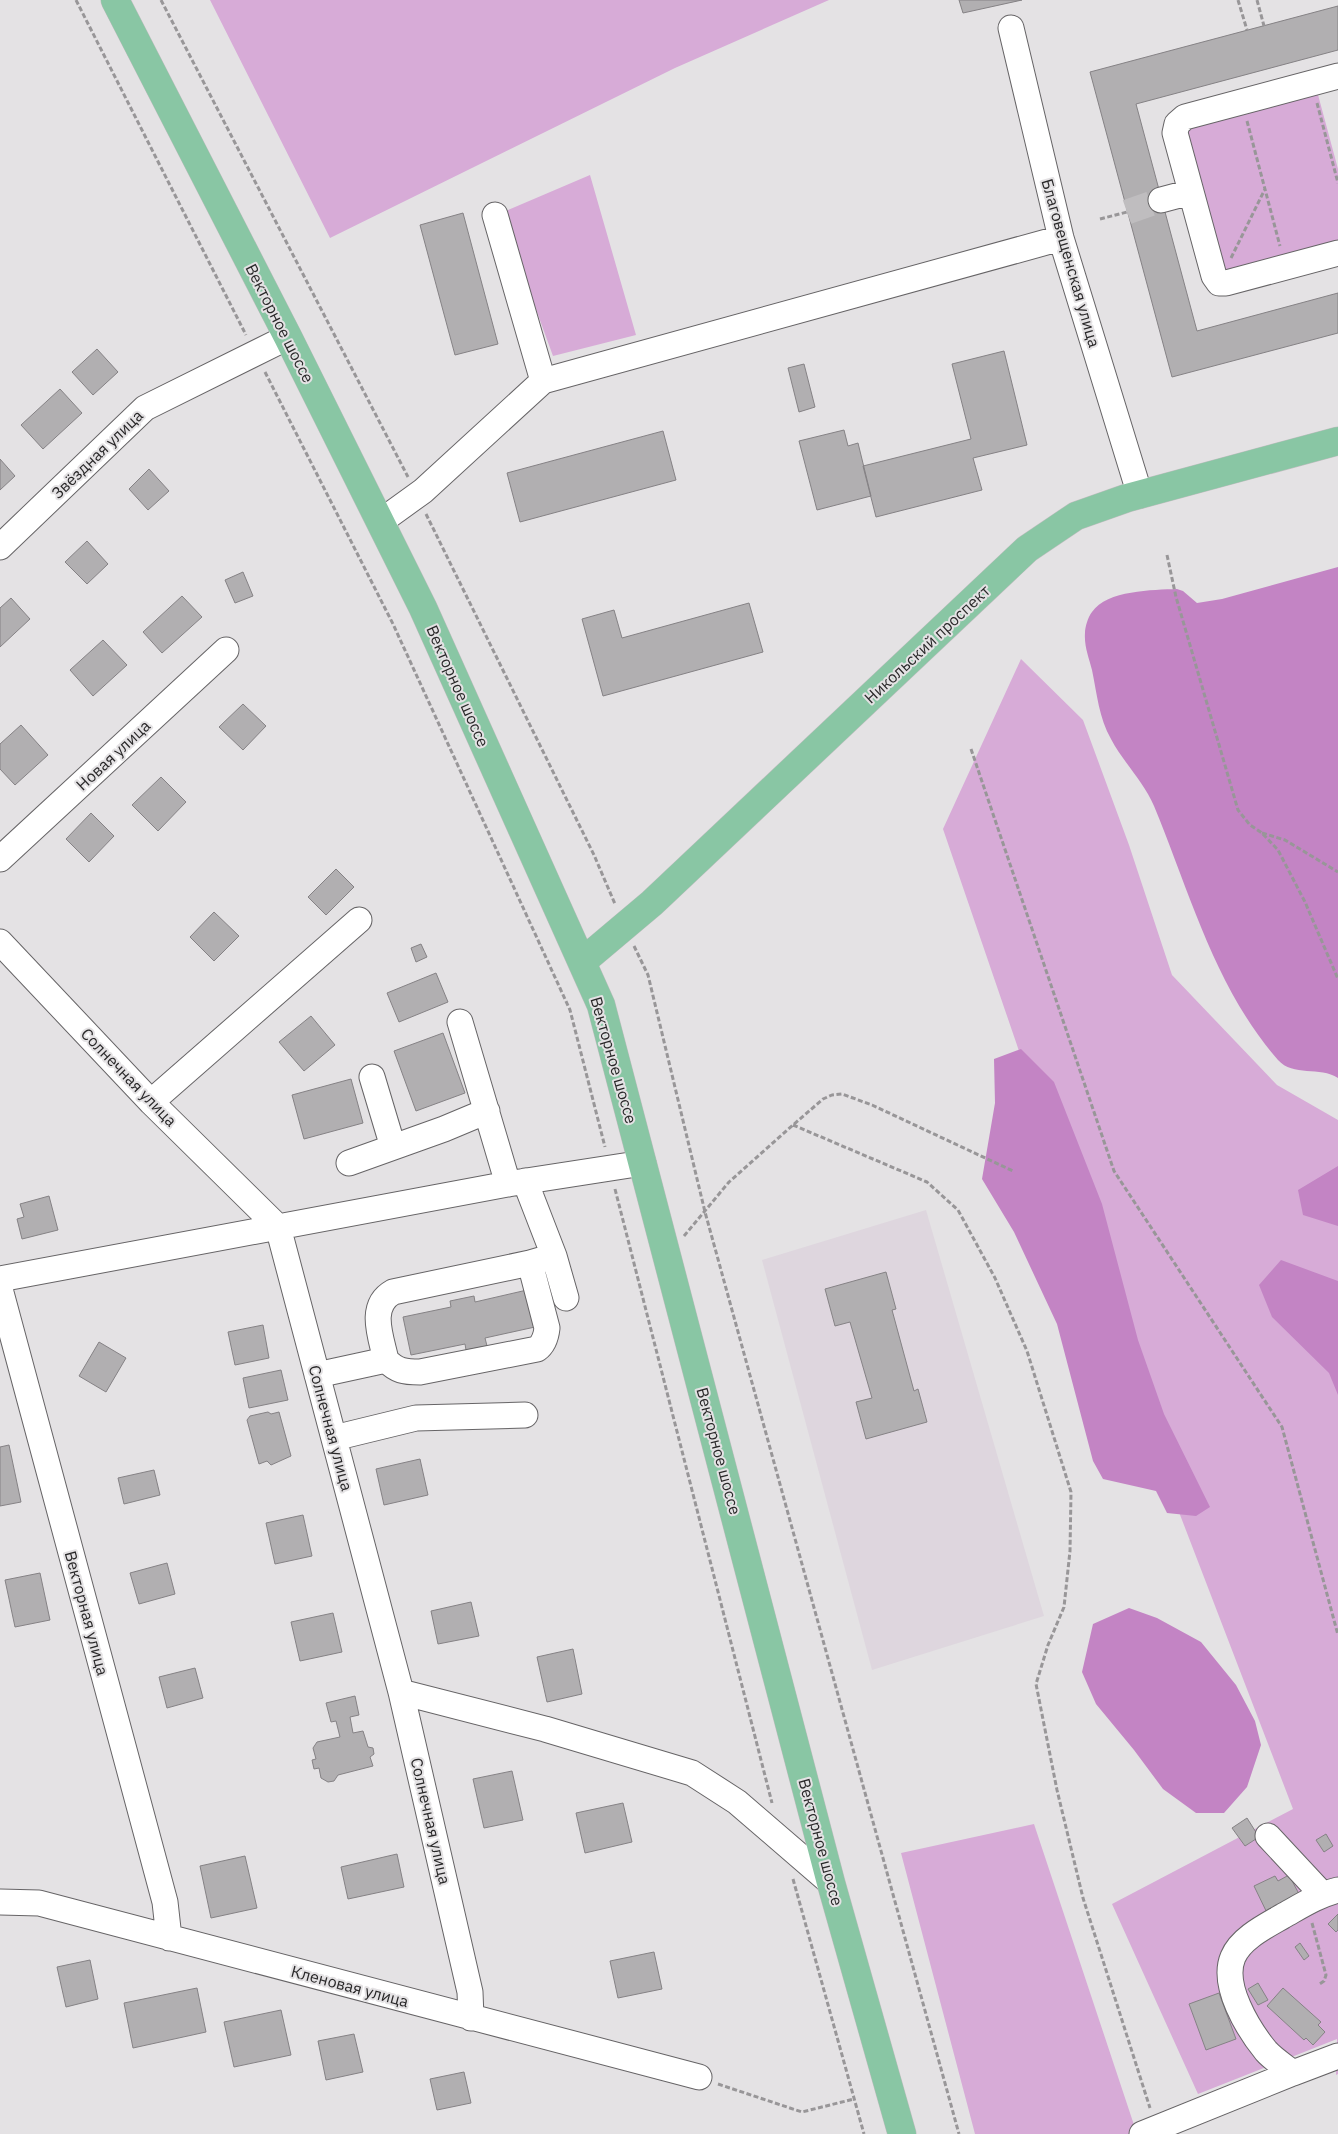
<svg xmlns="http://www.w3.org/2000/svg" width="1338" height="2134" viewBox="0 0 1338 2134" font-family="'IBM Plex Sans',sans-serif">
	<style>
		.built { fill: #ded6de }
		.green { fill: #d7abd7 }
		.forest { fill: #c384c4 }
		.building { fill: #b1afb1; stroke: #858285 }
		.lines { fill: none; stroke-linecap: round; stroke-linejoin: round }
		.minor-tunnel { stroke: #bfbdbf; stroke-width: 25; stroke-dasharray: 25 12; stroke-linecap: butt }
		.minor-casing { stroke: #666466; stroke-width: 27 }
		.major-casing { stroke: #bfbebf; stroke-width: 29 }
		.path { stroke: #989698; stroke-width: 3; stroke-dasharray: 5 2.5; stroke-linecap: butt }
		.minor { stroke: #fff; stroke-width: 25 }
		.major { stroke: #89c6a4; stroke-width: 28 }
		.labels { text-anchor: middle; stroke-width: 4; stroke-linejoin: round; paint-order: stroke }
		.street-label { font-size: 16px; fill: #292829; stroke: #e4e2e4 }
	</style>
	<rect width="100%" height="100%" fill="#e4e2e4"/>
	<!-- built -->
	<path class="built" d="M926,1210L1044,1616L872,1670L762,1260Z"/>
	<!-- green -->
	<path class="green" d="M210,0H829L675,68L330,238Z
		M1317,91L1338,169V241L1223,271L1184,127Z
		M590,175L636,335L553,356L501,213Z
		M1021,659L1083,720L1129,845L1172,975L1277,1085L1338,1120V2074L1336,2075L1337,2039L1198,2094L1112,1904L1293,1809L1159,1460L943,829Z
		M1034,1824L1137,2134H975L901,1853Z"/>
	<!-- forest -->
	<path class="forest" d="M1338,567V1078C1320,1066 1293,1077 1278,1060C1215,988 1190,893 1154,806C1144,782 1123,762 1111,739C1099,718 1097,694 1092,670C1089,658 1084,646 1085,633C1085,627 1088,617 1092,612C1107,590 1153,590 1177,589L1183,591L1197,603L1222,599Z
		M1021,1049L1054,1082L1102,1204L1138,1340L1164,1414L1210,1507L1196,1516L1167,1513L1156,1491L1103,1479L1093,1461L1057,1324L1014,1232L982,1179L995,1103L994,1059Z
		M1338,1166V1226L1303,1215L1298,1190Z
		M1281,1260L1338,1281V1395L1329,1373L1272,1317L1259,1285Z
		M1129,1608L1157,1618L1201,1642L1236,1685L1255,1721L1261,1745L1247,1787L1224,1813H1196L1163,1789L1134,1750L1096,1704L1082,1672L1093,1624Z"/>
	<!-- building -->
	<path class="building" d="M959,0H1022L963,13Z
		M1338,6V50L1136,104L1197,331L1338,293V333L1172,377L1090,72Z
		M463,213L498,344L455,355L420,225Z
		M97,349L118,372L93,395L72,372Z
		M1004,351L1027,445L973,458L982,490L876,517L863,466L971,439L952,364Z
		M804,364L815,407L799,412L788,368Z
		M60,389L82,413L43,449L21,425Z
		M844,430L848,446L858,443L871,496L817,510L799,441Z
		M663,431L676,480L520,522L507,473Z
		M0,459L15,476L0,490Z
		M149,469L169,491L148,510L129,489Z
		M87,541L108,564L87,584L65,562Z
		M243,572L253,596L235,603L225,580Z
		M182,596L202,617L162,653L143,632Z
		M11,598L30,619L0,647V608Z
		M749,603L763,652L603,696L582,619L614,610L622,638Z
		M103,640L127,665L93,696L70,670Z
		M243,704L266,726L243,750L219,727Z
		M21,725L48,755L15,785L0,769V744Z
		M161,777L186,802L158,831L132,805Z
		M91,813L114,836L89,862L66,839Z
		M336,869L354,887L326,915L308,897Z
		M214,912L239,936L214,961L190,937Z
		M421,944L427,957L416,962L411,948Z
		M436,973L448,1002L399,1022L387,993Z
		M311,1016L335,1045L304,1071L279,1042Z
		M443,1033L465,1093L416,1111L394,1051Z
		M351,1079L363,1123L304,1139L292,1095Z
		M49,1196L58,1230L22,1239L17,1219L24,1217L20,1204Z
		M886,1272L896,1309L892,1310L914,1391L918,1389L927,1422L866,1439L856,1402L872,1398L850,1322L835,1326L825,1289Z
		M527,1290L535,1327L485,1338L487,1346L466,1350L465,1344L411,1355L403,1317L451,1307L450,1301L474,1296L475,1302Z
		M263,1325L269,1358L235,1365L228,1332Z
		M99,1342L126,1358L106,1392L79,1376Z
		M281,1370L288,1400L249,1408L243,1378Z
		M268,1412L271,1414L279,1412L291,1456L271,1465L267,1461L259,1464L247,1420L250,1416Z
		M9,1445L21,1502L0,1506V1447Z
		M420,1459L428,1495L384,1505L376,1469Z
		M154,1470L160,1495L124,1504L118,1478Z
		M303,1515L312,1556L275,1564L266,1523Z
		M167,1563L175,1594L139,1604L130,1573Z
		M40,1573L50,1620L15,1627L5,1580Z
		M471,1602L479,1636L438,1644L431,1611Z
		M333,1613L342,1652L300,1661L291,1622Z
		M573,1649L582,1694L547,1702L537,1657Z
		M195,1668L203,1698L167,1708L159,1677Z
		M355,1696L359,1715L350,1717L353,1733L363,1731L368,1747L373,1748L374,1754L370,1757L373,1766L338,1775L334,1781L328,1782L321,1778L319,1768L314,1769L312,1760L316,1759L313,1748L317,1742L340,1737L336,1721L331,1722L326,1703Z
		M512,1771L523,1820L484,1828L473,1779Z
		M623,1803L632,1842L585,1853L576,1813Z
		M1247,1818L1259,1837L1245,1846L1232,1828Z
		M1326,1834L1333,1846L1324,1852L1316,1840Z
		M397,1854L404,1887L348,1899L341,1867Z
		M245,1856L257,1908L211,1918L200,1866Z
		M1289,1875L1299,1894L1270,1919L1254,1886L1275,1876L1278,1881Z
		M1338,1914V1930L1336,1932L1328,1924Z
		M1300,1943L1309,1956L1304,1960L1295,1947Z
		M654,1952L662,1989L618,1998L610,1961Z
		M90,1960L98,1999L66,2007L57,1967Z
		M1258,1983L1268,2000L1258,2005L1248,1989Z
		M197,1988L206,2032L133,2048L124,2003Z
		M1283,1988L1321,2022L1318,2025L1325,2032L1313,2045L1306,2038L1304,2040L1267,2006Z
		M1219,1993L1236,2039L1206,2050L1189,2004Z
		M281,2010L291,2055L234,2067L224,2022Z
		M354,2034L363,2072L326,2080L318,2041Z
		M464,2072L471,2103L437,2110L430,2079Z"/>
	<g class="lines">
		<!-- minor-tunnel -->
		<path class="minor-tunnel" d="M1127,212L1161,200"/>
		<!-- minor casing -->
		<g class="minor-casing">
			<path id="minor" d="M1011,28L1061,238L1140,495
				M1338,76L1185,117L1177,124L1175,133L1214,276L1219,283H1226L1338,253
				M1161,200L1191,192
				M495,215L543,381
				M380,522L423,491L543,381L1061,238
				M0,547L145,408L288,337
				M0,859L226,650
				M0,942L151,1102L278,1227L401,1692L470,1992L471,2018
				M460,1022L508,1184
				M372,1077L393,1147
				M151,1102L359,920
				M349,1163L444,1129L487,1111
				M525,1181L554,1256L530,1263
				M554,1256L566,1298
				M0,1279L508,1184L643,1163
				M0,1289L165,1902L169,1938
				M317,1375L386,1360C397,1371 404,1372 420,1372L537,1349C544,1344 546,1337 547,1328L530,1263L393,1292C368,1306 381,1337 386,1360
				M334,1438L416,1418L525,1415
				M401,1692L545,1729L692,1773L737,1802L831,1883
				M1268,1836L1322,1894
				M1338,1890C1318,1895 1301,1906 1283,1916C1266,1926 1241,1938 1233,1957C1221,1985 1248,2029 1266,2051C1273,2059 1284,2066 1293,2073L1338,2056
				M0,1902L39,1903L699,2077
				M1142,2134L1293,2073"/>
		</g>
		<!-- major casing -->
		<g class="major-casing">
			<path id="major" d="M115,0L288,337L423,608L601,1005L831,1883L902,2134
				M582,962L652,903L1027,549L1076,516L1127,498L1338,441"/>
		</g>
		<!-- path -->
		<path class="path" d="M76,0L246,335
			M161,0L408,477
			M1238,0L1247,30
			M1257,0L1264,26
			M1317,103L1338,183
			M1247,121L1280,246
			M1100,219L1127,212
			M1231,258L1265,189
			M265,372L393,624L570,1010L605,1147
			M426,514L594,855L615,904
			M1167,555L1176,597L1238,810L1250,825L1262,833L1278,850L1305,902L1338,979
			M971,749L1114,1171L1282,1427L1338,1635
			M1262,833L1285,840L1338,872
			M634,946L648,975L705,1212L959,2134
			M793,1125L927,1182L958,1210L995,1278L1027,1351L1071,1492L1070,1551L1064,1607L1048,1645L1036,1684L1057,1790L1083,1898L1150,2108
			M615,1189L772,1803
			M684,1236L729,1182L793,1125L823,1099L832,1095L842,1094L872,1105L1013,1171
			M793,1879L864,2134
			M1312,1923L1326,1975L1324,1981L1318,1985
			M718,2084L802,2112L854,2099"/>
		<!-- minor -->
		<use href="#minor" class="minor"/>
		<!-- major -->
		<use href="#major" class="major"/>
	</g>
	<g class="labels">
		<!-- street labels -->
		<g class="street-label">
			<text transform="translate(1071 263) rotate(74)" y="6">Благовещенская улица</text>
			<text transform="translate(280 323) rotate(63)" y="6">Векторное шоссе</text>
			<text transform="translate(97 454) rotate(-44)" y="6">Звёздная улица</text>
			<text transform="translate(927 644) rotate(-43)" y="6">Никольский проспект</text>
			<text transform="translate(458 686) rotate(66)" y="6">Векторное шоссе</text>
			<text transform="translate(113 755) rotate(-43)" y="6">Новая улица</text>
			<text transform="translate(614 1060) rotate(74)" y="6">Векторное шоссе</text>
			<text transform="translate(129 1077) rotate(46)" y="6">Солнечная улица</text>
			<text transform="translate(331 1428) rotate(75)" y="6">Солнечная улица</text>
			<text transform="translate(719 1451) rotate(75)" y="6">Векторное шоссе</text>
			<text transform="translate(87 1613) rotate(75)" y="6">Векторная улица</text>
			<text transform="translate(431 1821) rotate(77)" y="6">Солнечная улица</text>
			<text transform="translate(821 1842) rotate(75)" y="6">Векторное шоссе</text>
			<text transform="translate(350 1986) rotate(15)" y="6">Кленовая улица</text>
		</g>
	</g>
</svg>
